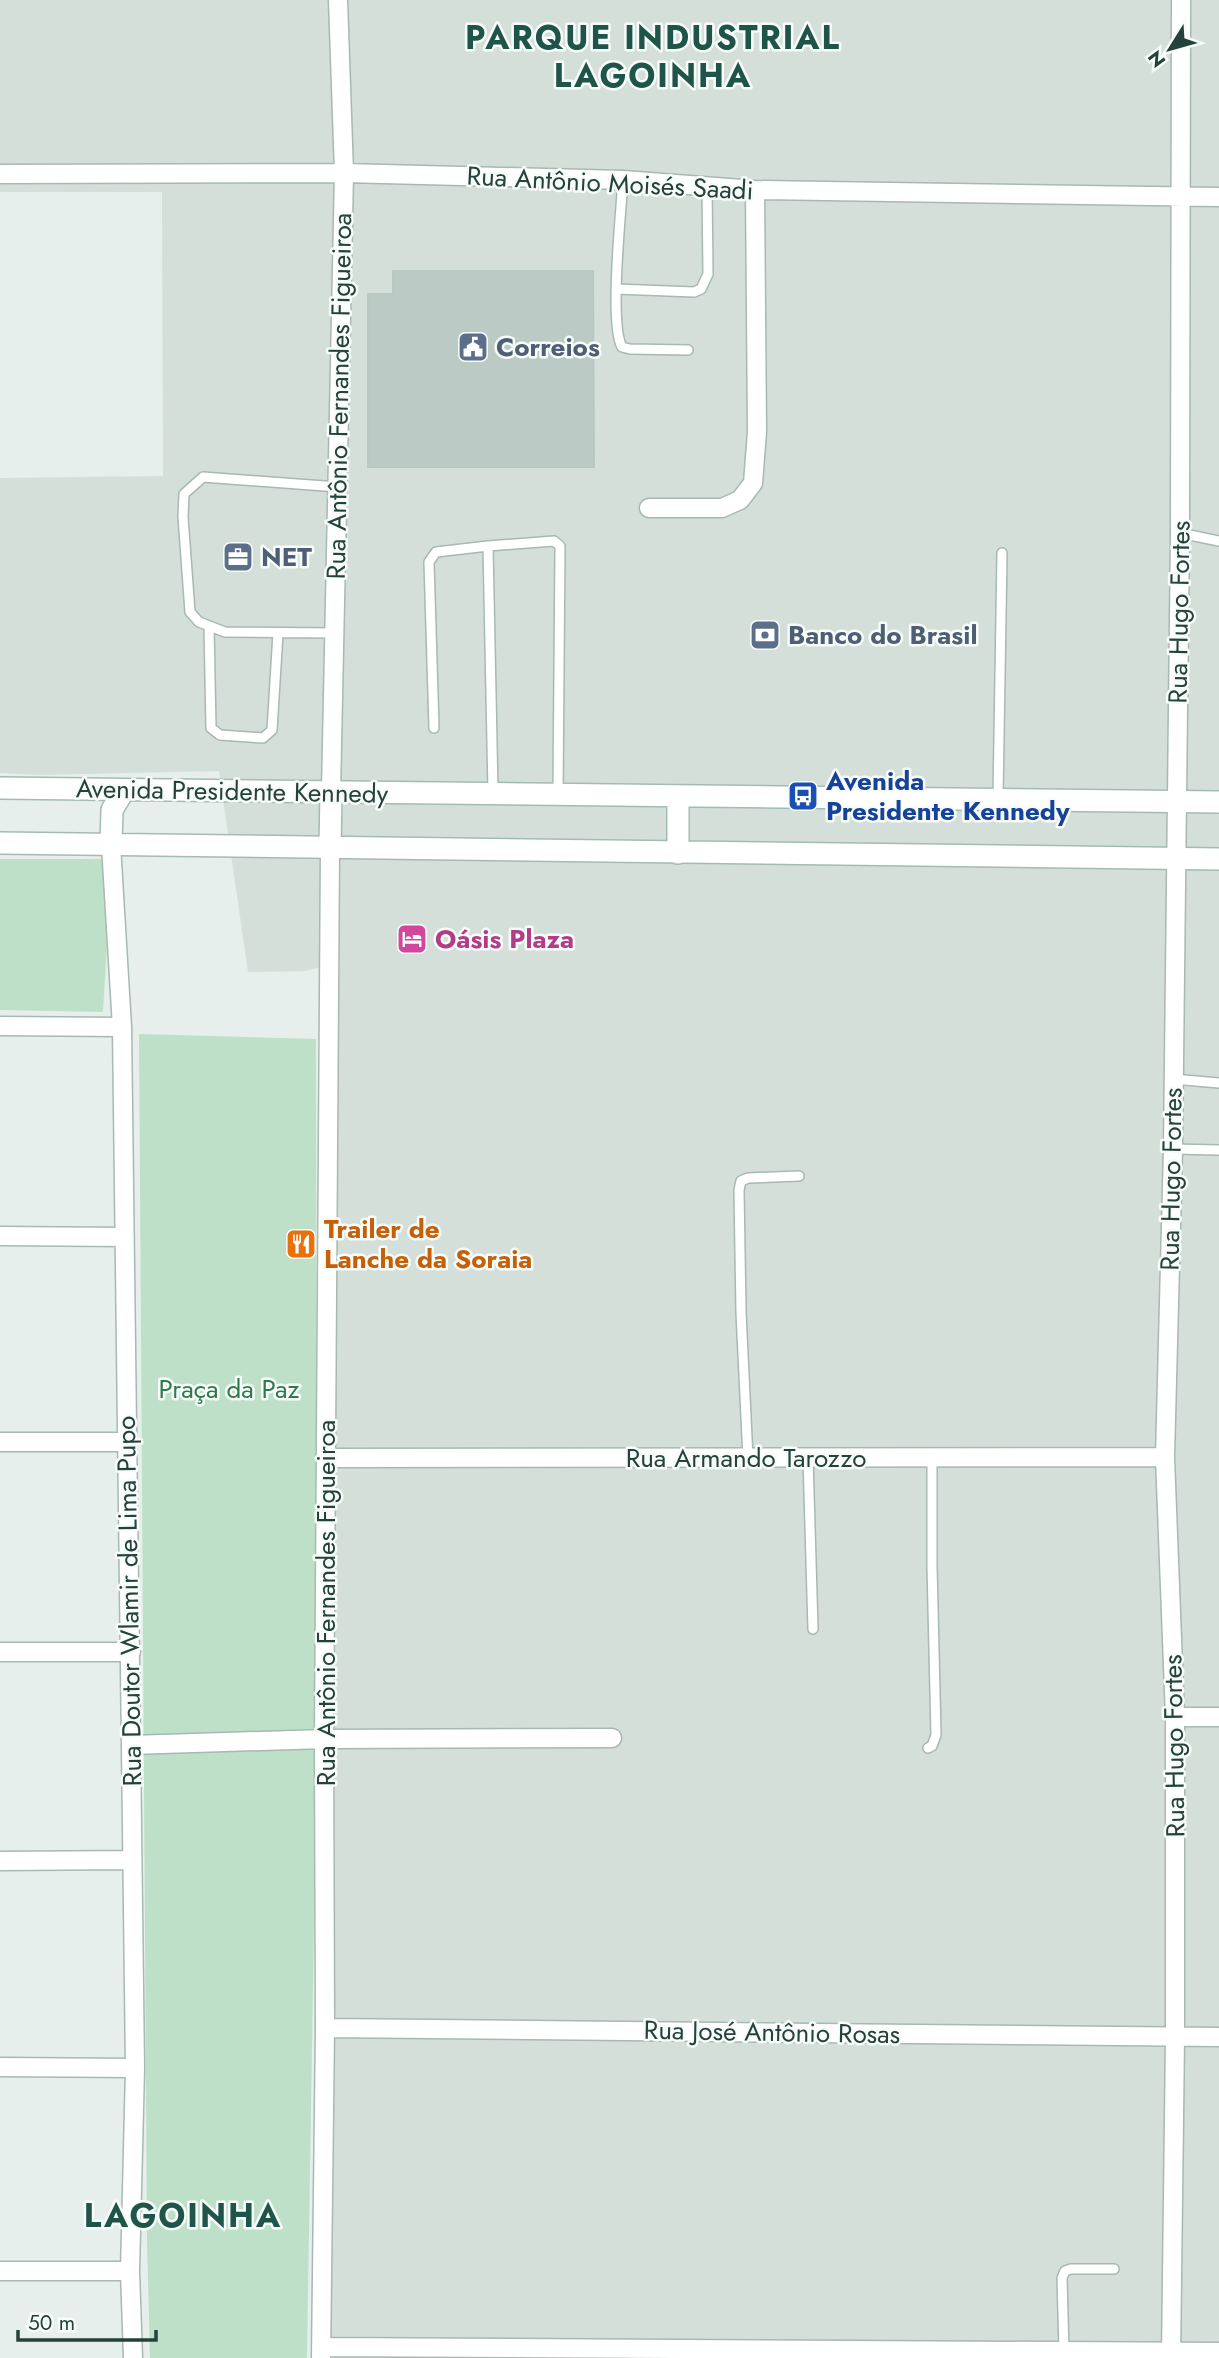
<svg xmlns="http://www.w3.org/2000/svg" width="1219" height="2358" viewBox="0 0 1219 2358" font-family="Jost,sans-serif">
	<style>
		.built { fill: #d4dfda }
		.green { fill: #bfe0c8 }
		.building { fill: #bbcac4; stroke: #b8c9c2; stroke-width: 2 }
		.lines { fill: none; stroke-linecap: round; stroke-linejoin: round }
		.service-casing { stroke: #a8b8b2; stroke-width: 12 }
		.minor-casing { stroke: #a8b8b2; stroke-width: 21 }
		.secondary-casing { stroke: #a4bbb3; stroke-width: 24 }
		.service { stroke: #fff; stroke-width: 9 }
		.minor { stroke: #fff; stroke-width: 18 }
		.secondary { stroke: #fff; stroke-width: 21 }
		.labels { text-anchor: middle; stroke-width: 5; stroke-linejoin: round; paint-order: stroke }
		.street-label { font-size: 26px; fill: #24423a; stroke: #f7fbf9 }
		.service-label { font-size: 26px; font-weight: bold; fill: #4e5e75; stroke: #f7fbf9; text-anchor: start }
		.transit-label { font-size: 26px; font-weight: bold; fill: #164399; stroke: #f7fbf9; text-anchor: start }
		.hotel-label { font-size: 26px; font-weight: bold; fill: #b23c85; stroke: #f7fbf9; text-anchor: start }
		.food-label { font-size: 26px; font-weight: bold; fill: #c56008; stroke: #f7fbf9; text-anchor: start }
		.park-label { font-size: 26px; fill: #2d7a4b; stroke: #f7fbf9 }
		.district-label { font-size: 33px; font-weight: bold; letter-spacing: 2px; fill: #1f5548; stroke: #f7fbf9 }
	</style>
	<rect width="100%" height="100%" fill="#e6efeb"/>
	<!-- built -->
	<path class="built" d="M0,0H1219V2358H323L329,965L305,971L248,972L219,771L38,775L0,773V478L163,476L162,192H0Z"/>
	<!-- green -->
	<path class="green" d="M0,859H112L103,1012L0,1010Z
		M139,1034L316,1039L317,1738L307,2358H150L147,2240Z"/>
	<!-- building -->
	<path class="building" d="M393,271H593L594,467H368V294H393Z"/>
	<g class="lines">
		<!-- service casing -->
		<g class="service-casing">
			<path id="service" d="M623,180C621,213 609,324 622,347L630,349L688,350
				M616,289L694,292L701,289L708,274L707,187
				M1180,533L1219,541
				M488,546L554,541L560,546L558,793
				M209,626L211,728L220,735L263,738L272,730L278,633
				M334,633L225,632L199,622L190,612L183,517L184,494L203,477L338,487
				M434,728L429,562L436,552L488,546L493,792
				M998,798L1002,553
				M1173,1079L1219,1083
				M1173,1149L1219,1150
				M808,1458L813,1629
				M748,1459L741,1312L739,1190L741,1181L748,1178L799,1176
				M928,1748L932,1746L936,1735L932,1566V1458
				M1064,2351L1062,2278L1065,2271L1071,2269H1114"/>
		</g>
		<!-- minor casing -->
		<g class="minor-casing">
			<path id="minor" d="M0,174L344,173L623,180L755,190L1219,197
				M649,508H722L740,500L753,483L757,432L755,190
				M331,792L344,173L338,0
				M111,845L122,1027L135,2068L130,2271L133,2358
				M0,1026L122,1027
				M0,1236L124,1237
				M0,1442H128
				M328,1458L1165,1457
				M0,1652H131
				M1175,1717H1219
				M131,1745L324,1739L612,1738
				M0,1861L131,1860
				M325,2028L1219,2037
				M0,2067L135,2068
				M0,2271H130
				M321,2347L1219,2352
				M321,2358L325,2028L324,1739L330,848
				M1171,2358L1175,2037V1717L1165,1457L1173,1149L1180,533L1181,0"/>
		</g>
		<!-- secondary casing -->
		<g class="secondary-casing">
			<path id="secondary" d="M0,788L1219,802
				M0,843L1219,859
				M111,845L112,810L124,790
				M330,848L331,792
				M678,853V796"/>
		</g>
		<!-- service -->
		<use href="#service" class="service"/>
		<!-- minor -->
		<use href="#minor" class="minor"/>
		<!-- secondary -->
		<use href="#secondary" class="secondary"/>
	</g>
	<!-- icons -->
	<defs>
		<g id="civic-square" transform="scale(1.575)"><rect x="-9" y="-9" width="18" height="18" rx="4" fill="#5c6f8a" stroke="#f7fbf9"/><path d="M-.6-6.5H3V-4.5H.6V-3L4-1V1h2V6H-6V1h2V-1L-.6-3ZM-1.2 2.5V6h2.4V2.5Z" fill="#fff"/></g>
		<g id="office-square" transform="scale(1.575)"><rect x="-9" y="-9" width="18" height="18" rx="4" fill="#5c6f8a" stroke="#f7fbf9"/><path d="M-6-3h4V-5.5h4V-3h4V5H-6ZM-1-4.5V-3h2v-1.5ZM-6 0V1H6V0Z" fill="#fff"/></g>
		<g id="bank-square" transform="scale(1.575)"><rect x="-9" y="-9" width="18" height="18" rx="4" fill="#5c6f8a" stroke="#f7fbf9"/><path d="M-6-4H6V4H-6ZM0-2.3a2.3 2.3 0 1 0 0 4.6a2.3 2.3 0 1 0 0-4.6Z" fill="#fff"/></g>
		<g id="bus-square" transform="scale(1.575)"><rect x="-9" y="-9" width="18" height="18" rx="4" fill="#1a4fb4" stroke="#f7fbf9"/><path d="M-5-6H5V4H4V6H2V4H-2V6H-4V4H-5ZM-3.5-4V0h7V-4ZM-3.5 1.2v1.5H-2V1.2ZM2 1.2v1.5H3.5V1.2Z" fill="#fff"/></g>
		<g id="hotel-square" transform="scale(1.575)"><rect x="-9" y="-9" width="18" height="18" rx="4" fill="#d1479c" stroke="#f7fbf9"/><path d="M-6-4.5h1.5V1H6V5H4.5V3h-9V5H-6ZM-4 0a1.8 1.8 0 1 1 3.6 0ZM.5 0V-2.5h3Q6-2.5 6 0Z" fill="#fff"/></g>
		<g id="restaurant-square" transform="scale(1.575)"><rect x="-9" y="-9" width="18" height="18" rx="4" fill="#e8710a" stroke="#f7fbf9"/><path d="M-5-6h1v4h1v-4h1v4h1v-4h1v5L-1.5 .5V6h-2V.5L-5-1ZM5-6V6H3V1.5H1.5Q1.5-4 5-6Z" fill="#fff"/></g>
	</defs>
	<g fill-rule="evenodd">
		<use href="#civic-square" x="473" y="347"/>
		<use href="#office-square" x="238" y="557"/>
		<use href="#bank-square" x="765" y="635"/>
		<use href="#bus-square" x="803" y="796"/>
		<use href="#hotel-square" x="412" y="939"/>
		<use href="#restaurant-square" x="301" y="1244"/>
	</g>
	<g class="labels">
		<!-- street labels -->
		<g class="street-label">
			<text transform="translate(610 183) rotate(3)" y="9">Rua Antônio Moisés Saadi</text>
			<text transform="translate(339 396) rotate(-89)" y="9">Rua Antônio Fernandes Figueiroa</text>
			<text transform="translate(1179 612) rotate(-89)" y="9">Rua Hugo Fortes</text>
			<text transform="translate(232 791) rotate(1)" y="9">Avenida Presidente Kennedy</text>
			<text transform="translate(1171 1179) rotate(-89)" y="9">Rua Hugo Fortes</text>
			<text x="746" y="1467">Rua Armando Tarozzo</text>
			<text transform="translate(129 1601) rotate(-91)" y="9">Rua Doutor Wlamir de Lima Pupo</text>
			<text transform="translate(326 1603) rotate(-90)" y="9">Rua Antônio Fernandes Figueiroa</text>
			<text transform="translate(1174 1746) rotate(-91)" y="9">Rua Hugo Fortes</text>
			<text transform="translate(772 2032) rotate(1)" y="9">Rua José Antônio Rosas</text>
		</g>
		<!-- service labels -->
		<g class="service-label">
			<text x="496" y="356">Correios</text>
			<text x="261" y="566">NET</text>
			<text x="788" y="644">Banco do Brasil</text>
		</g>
		<!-- transit labels -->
		<g class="transit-label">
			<text x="826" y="790">Avenida<tspan x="826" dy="30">Presidente Kennedy</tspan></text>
		</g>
		<!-- hotel labels -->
		<g class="hotel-label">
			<text x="435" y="948">Oásis Plaza</text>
		</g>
		<!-- food labels -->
		<g class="food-label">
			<text x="324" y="1238">Trailer de<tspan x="324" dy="30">Lanche da Soraia</tspan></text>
		</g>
		<!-- park labels -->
		<g class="park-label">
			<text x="229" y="1398">Praça da Paz</text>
		</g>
		<!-- district labels -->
		<g class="district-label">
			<text x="653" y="49">PARQUE INDUSTRIAL<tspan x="653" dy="38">LAGOINHA</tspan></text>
			<text x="183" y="2227">LAGOINHA</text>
		</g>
	</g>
	<!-- north arrow -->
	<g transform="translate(1170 49) rotate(233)" stroke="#f7fbf9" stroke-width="5" paint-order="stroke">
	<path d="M0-5L12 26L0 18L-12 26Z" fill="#24423a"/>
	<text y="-10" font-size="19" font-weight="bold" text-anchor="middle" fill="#24423a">N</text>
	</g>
	<!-- scale -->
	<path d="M18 2330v10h138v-10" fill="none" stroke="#24423a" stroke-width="3.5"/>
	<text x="28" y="2330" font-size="21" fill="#24423a" stroke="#f7fbf9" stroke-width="5" paint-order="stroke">50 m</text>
</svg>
